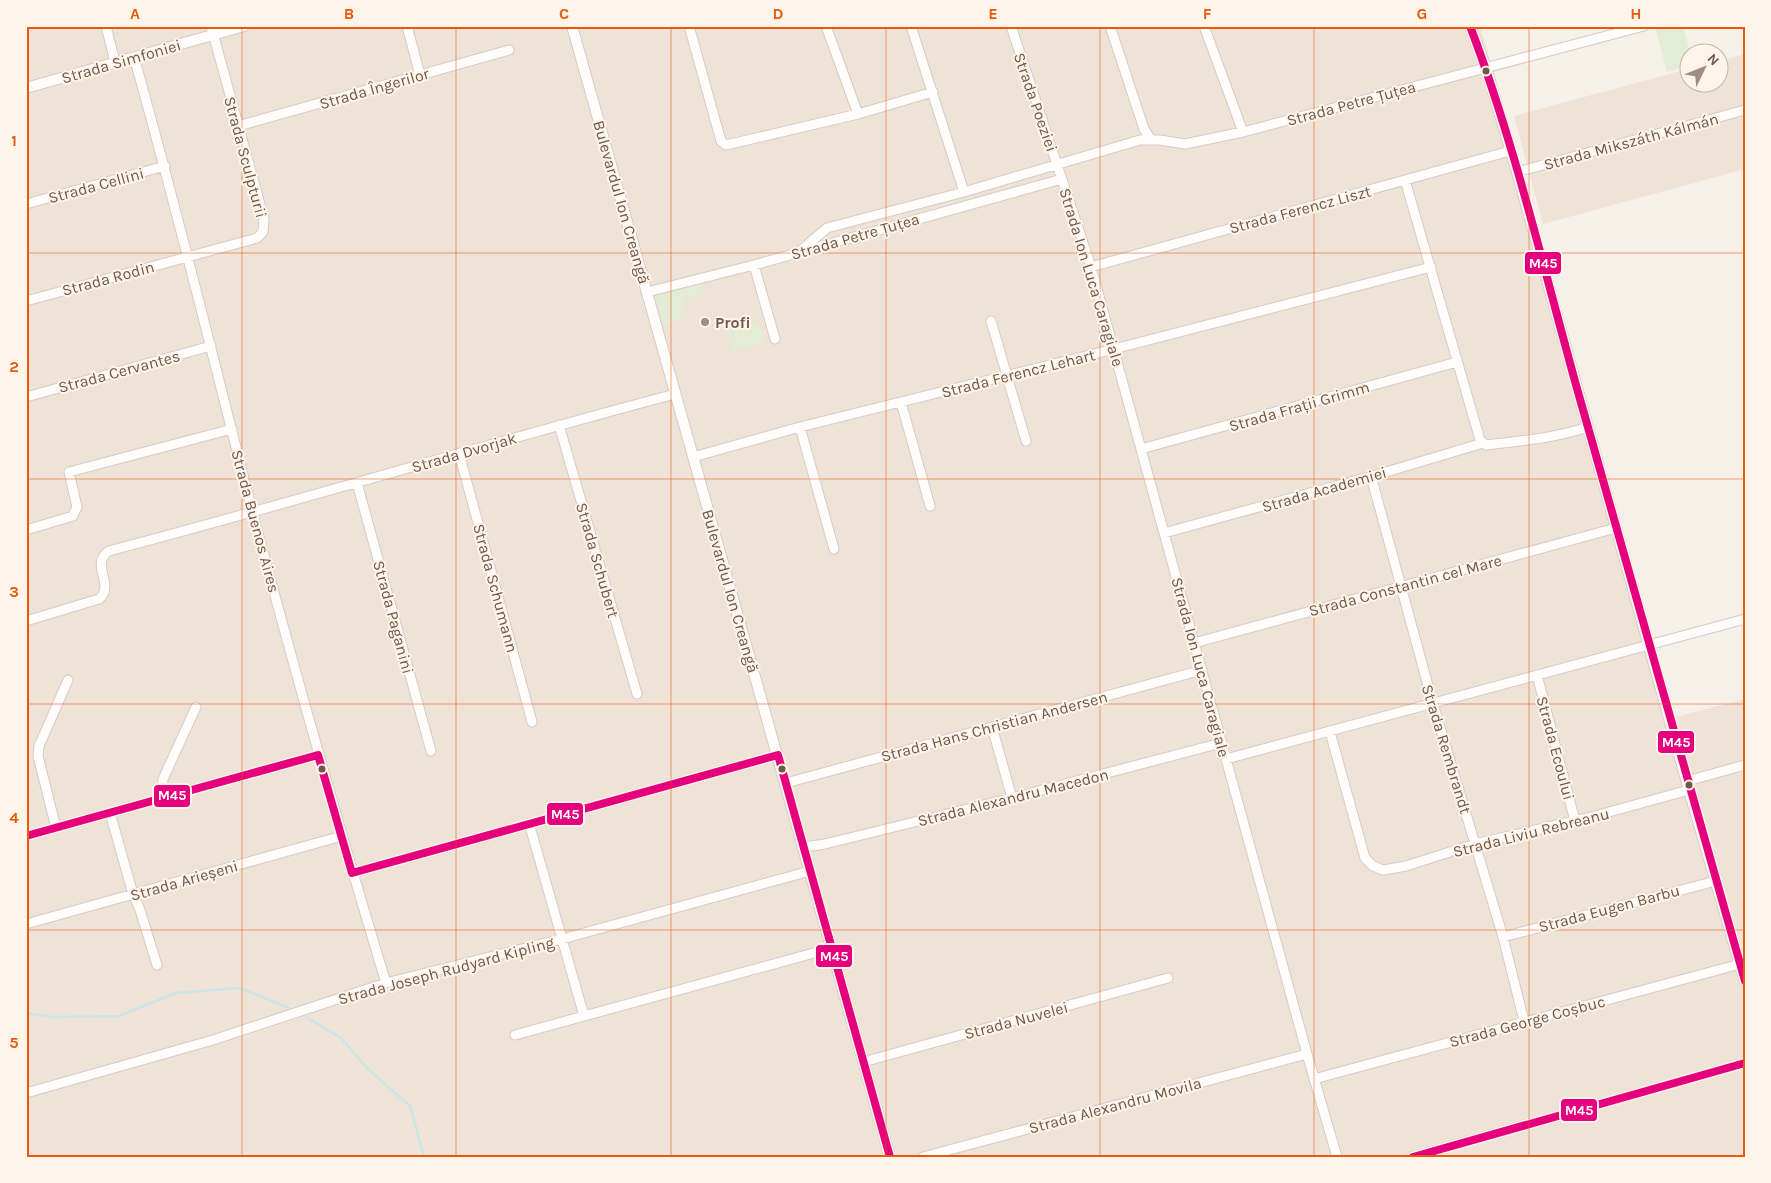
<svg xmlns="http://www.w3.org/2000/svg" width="1771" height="1183" viewBox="0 0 1771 1183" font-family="Karla,sans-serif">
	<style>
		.residential { fill: #efe2d7 }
		.green { fill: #e3ecd4 }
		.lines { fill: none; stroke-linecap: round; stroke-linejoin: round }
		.stream { stroke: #cbe5e6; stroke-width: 2.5 }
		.minor-casing { stroke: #d4ccc6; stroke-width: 11 }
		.tertiary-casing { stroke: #d4ccc6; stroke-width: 12 }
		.minor { stroke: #fefdfc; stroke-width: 9 }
		.tertiary { stroke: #fefdfc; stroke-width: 10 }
		.bus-1-casing { stroke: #fef5ea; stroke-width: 11 }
		.bus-1 { stroke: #e5007d; stroke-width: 8 }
		.grid { fill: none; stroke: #e8590c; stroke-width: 1; stroke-opacity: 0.55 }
		.bus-dot { fill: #72564b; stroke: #fef5ea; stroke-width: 2 }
		.poi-dot { fill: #a08c82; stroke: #fef5ea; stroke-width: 2 }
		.labels { text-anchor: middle; stroke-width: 4; stroke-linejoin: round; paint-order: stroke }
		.street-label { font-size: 16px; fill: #72564b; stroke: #fef5ea }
		.poi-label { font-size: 16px; font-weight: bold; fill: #72564b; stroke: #fef5ea; text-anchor: start }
		.line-badge { stroke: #fef5ea; stroke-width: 2 }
		.badge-label { font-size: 14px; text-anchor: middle; font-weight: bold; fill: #fff }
		.neatline { fill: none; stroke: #e8590c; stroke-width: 2 }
		.grid-label { font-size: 16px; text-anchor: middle; font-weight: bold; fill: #e8590c }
	</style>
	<rect width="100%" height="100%" fill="#f6f0e9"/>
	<!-- residential -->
	<path class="residential" d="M26,26H1480L1676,717L1745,699V1157H26Z
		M1745,54V169L1543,224L1514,116L1688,69V82H1718L1719,61Z"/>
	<!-- green -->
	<path class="green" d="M1683,26L1690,52H1688V66L1667,72L1655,27Z
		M701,284L704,294L684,300L681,319L663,324L656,296Z
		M758,321L764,343L732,352L726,330Z"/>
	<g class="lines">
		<!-- stream -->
		<path class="stream" d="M26,1013L52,1017L119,1016L176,993L240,988L289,1008
			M306,1017L341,1038L368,1069L410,1106L424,1157"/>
		<!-- minor casing -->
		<g class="minor-casing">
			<path id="minor" d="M106,26L115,62
				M407,26L420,75
				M689,26L721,141L726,145L858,114L933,92
				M826,26L858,114
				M911,26L964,192
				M1011,26L1091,267L1307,1054L1337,1157
				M1110,26L1144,129L1151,140
				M1204,26L1243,132
				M134,57C177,209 214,362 253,514C295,672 339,828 386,983
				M238,126L509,50
				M1517,172L1745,110
				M1405,180L1480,440L1486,445C1521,441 1555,438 1588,427
				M26,204L165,166
				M799,252L827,228L964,192L1140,140H1160L1185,144L1243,132L1644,26
				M754,265L775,339
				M1091,267L1510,151
				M647,292L754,265L1062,179
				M26,301L257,238L263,232L264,219L211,26
				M991,321L1026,441
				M26,397L211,346
				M901,402L930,506
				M559,425L637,694
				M800,427L834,549
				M1141,449L1457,362
				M459,453L532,722
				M693,457L800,427L1114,349L1431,267
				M1371,476L1433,704L1503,937L1524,1021
				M357,483L431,751
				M26,530L73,516L77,507L69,472L232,429
				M1164,533L1376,475L1483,443
				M26,621L99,599C116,585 89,564 109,551C299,501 486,444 675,394
				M1194,643L1616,528
				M1537,675L1575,821
				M992,727L1012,798
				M1330,732L1365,858L1373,866L1383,870L1406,866L1475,844L1587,818L1689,790
				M1226,759L1745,619
				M1687,781L1745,765
				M786,783L1202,670
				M161,799L163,779L196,707
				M110,813L133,894L140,910L157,965
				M529,823L584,1016
				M56,828L38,756L39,746L68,680
				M26,836L318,755
				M804,847L825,844L1012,798L1221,743
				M352,873L778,755
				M26,924L342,836
				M1503,937L1716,881
				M515,1035L832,948
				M863,1062L1168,978
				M1314,1079L1740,964
				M26,1093L213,1040L386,983L562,939L810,871
				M923,1157L1307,1054
				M1412,1157L1745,1063"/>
		</g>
		<!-- tertiary casing -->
		<g class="tertiary-casing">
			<path id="tertiary" d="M572,26L890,1157
				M1470,26L1486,68L1517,172L1689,790L1745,982
				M26,88L244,26"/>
		</g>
		<!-- minor -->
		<use href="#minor" class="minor"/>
		<!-- tertiary -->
		<use href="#tertiary" class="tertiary"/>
		<!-- bus-1 casing -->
		<g class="bus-1-casing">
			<path id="bus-1" d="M1470,26C1514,142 1543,266 1576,385C1632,584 1687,783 1745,981
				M318,755L352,873
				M778,755L890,1157
				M26,836L318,755
				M352,873L778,755
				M1413,1157L1745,1063"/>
		</g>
		<!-- bus-1 -->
		<use href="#bus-1" class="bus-1"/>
	</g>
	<!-- grid -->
	<path class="grid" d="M242,26V1157M456,26V1157M671,26V1157M886,26V1157M1100,26V1157M1314,26V1157M1529,26V1157M26,253H1745M26,479H1745M26,704H1745M26,930H1745"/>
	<!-- markers -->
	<g class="bus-dot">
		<circle cx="1486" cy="71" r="4.5"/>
		<circle cx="322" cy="769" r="4.5"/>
		<circle cx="782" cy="769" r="4.5"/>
		<circle cx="1689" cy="785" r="4.5"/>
	</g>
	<circle class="poi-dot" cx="705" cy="322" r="5"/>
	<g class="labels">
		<!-- street labels -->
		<g class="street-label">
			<text transform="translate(121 61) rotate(-16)" y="6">Strada Simfoniei</text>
			<text transform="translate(374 88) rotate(-16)" y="6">Strada Îngerilor</text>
			<text transform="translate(1036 102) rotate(71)" y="6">Strada Poeziei</text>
			<text transform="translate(1351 103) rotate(-15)" y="6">Strada Petre Țuțea</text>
			<text transform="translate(1631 141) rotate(-15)" y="6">Strada Mikszáth Kálmán</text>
			<text transform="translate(246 157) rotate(75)" y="6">Strada Sculpturii</text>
			<text transform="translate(96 185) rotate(-15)" y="6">Strada Cellini</text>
			<text transform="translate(622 202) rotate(74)" y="6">Bulevardul Ion Creangă</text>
			<text transform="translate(1300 209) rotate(-15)" y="6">Strada Ferencz Liszt</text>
			<text transform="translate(855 236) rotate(-16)" y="6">Strada Petre Țuțea</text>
			<text transform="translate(1092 277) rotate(73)" y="6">Strada Ion Luca Caragiale</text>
			<text transform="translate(108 278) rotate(-15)" y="6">Strada Rodin</text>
			<text transform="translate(119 371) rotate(-15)" y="6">Strada Cervantes</text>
			<text transform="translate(1018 373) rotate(-14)" y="6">Strada Ferencz Lehart</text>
			<text transform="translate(1299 406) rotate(-16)" y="6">Strada Frații Grimm</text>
			<text transform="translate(464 452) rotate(-16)" y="6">Strada Dvorjak</text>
			<text transform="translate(1324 489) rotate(-16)" y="6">Strada Academiei</text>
			<text transform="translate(256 521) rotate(75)" y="6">Strada Buenos Aires</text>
			<text transform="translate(598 560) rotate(74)" y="6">Strada Schubert</text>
			<text transform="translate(1405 585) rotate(-15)" y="6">Strada Constantin cel Mare</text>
			<text transform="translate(496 588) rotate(75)" y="6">Strada Schumann</text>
			<text transform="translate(731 591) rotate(74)" y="6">Bulevardul Ion Creangă</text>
			<text transform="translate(394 617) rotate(75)" y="6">Strada Paganini</text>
			<text transform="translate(1201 667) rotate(75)" y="6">Strada Ion Luca Caragiale</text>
			<text transform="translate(994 726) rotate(-15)" y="6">Strada Hans Christian Andersen</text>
			<text transform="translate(1556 748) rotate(75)" y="6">Strada Ecoului</text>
			<text transform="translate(1447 749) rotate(73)" y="6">Strada Rembrandt</text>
			<text transform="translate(1013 797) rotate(-14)" y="6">Strada Alexandru Macedon</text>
			<text transform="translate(1531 832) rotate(-14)" y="6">Strada Liviu Rebreanu</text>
			<text transform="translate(184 880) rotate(-16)" y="6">Strada Arieșeni</text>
			<text transform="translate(1609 908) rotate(-15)" y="6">Strada Eugen Barbu</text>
			<text transform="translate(446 970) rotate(-15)" y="6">Strada Joseph Rudyard Kipling</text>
			<text transform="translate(1016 1020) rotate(-15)" y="6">Strada Nuvelei</text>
			<text transform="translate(1527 1021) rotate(-15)" y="6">Strada George Coșbuc</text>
			<text transform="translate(1115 1105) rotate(-15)" y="6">Strada Alexandru Movila</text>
		</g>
		<!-- poi labels -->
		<g class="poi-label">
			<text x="715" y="328">Profi</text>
		</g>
	</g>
	<g class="line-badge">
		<rect x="1524" y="251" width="38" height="24" rx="5" fill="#e5007d"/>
		<rect x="1657" y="730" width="38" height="24" rx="5" fill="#e5007d"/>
		<rect x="153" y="784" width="38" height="24" rx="5" fill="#e5007d"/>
		<rect x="546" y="802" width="38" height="24" rx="5" fill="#e5007d"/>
		<rect x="815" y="944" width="38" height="24" rx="5" fill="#e5007d"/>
		<rect x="1560" y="1098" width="38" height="24" rx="5" fill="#e5007d"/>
	</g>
	<g class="badge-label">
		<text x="1543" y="268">M45</text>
		<text x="1676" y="747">M45</text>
		<text x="172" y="800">M45</text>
		<text x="565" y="819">M45</text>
		<text x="834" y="961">M45</text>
		<text x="1579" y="1115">M45</text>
	</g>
	<!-- border -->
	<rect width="1771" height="1183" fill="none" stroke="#fef5ea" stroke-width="55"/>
	<!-- north arrow -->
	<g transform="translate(1704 68) rotate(47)"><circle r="24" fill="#fef5ea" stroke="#c6b5aa"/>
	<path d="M0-4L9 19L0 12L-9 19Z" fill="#a08c82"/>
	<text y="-8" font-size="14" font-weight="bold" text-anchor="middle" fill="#72564b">N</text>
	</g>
	<rect x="28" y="28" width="1716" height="1128" class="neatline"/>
	<g class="grid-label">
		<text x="135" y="19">A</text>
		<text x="349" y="19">B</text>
		<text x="564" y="19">C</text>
		<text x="778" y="19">D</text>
		<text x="993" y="19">E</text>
		<text x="1207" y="19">F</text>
		<text x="1422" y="19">G</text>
		<text x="1636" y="19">H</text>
		<text x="14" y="146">1</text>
		<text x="14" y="372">2</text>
		<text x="14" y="597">3</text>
		<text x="14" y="823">4</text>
		<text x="14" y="1048">5</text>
	</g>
</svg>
